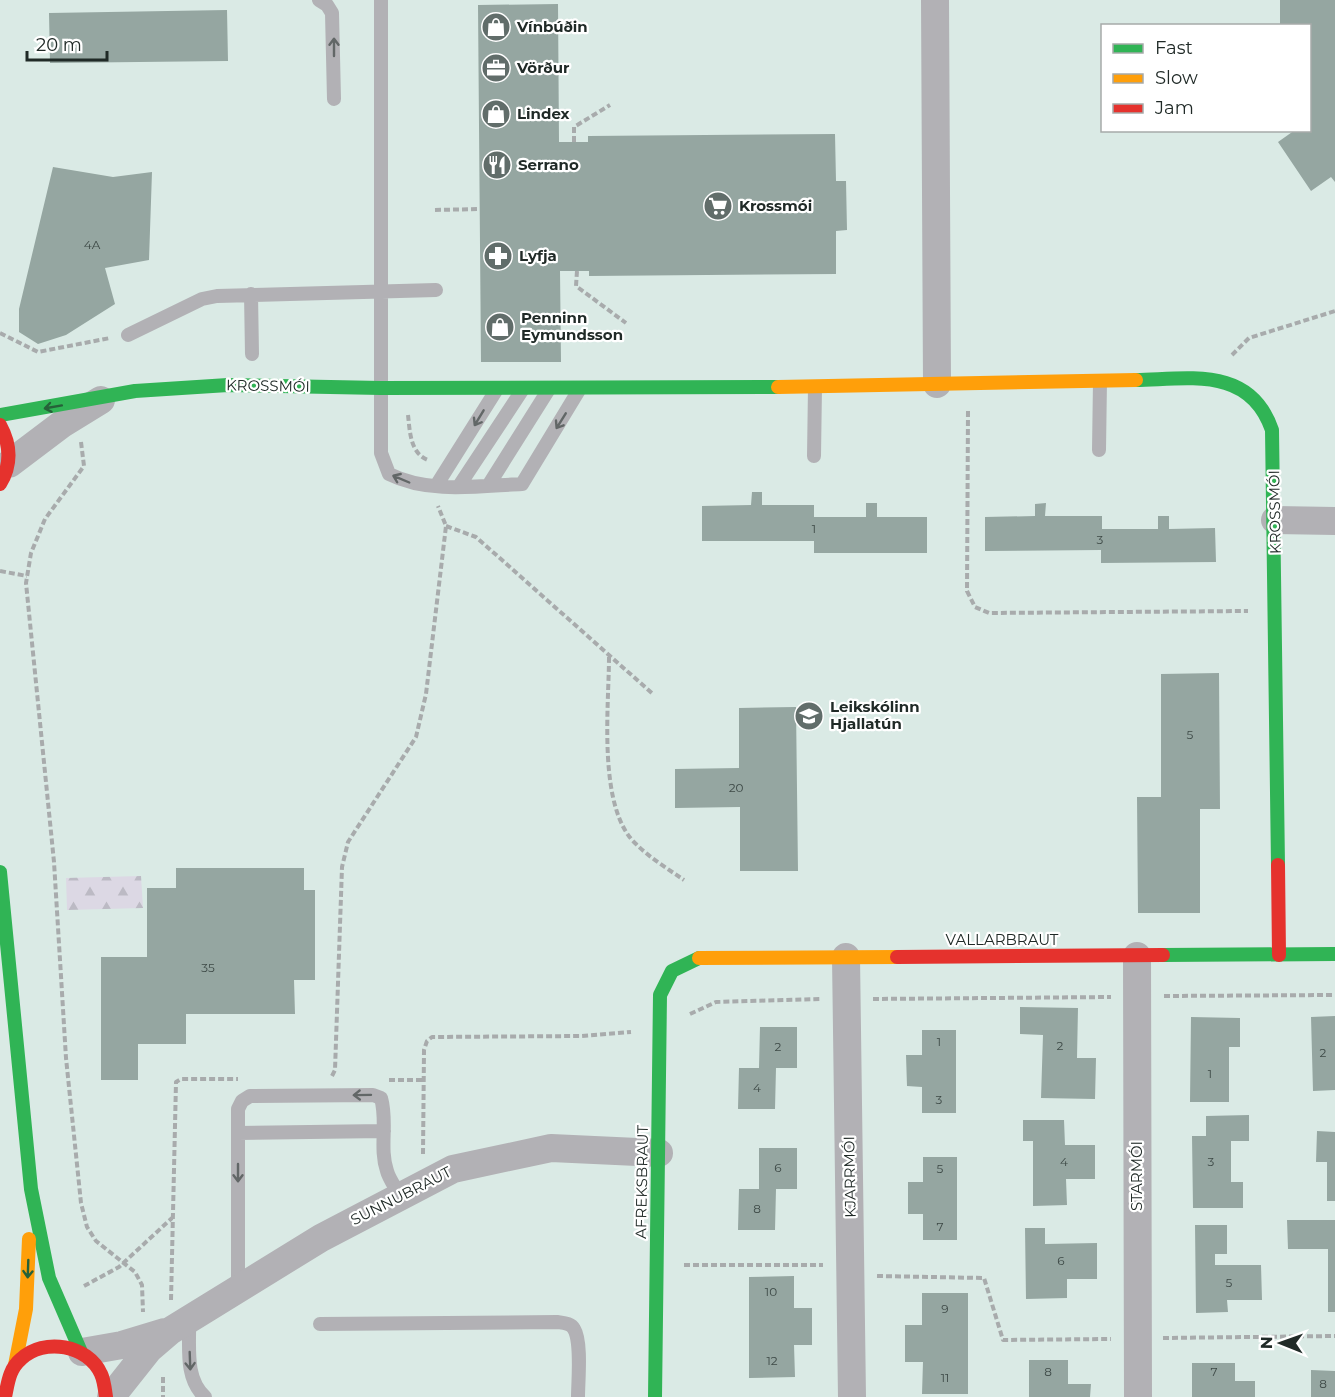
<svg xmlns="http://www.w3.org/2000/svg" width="1335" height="1397" viewBox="0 0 1335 1397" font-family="Montserrat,sans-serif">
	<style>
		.forest { fill: url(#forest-firs) }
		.building { fill: #95a6a1 }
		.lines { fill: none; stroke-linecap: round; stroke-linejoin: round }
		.path { stroke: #a8abac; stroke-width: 4; stroke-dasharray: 6 3; stroke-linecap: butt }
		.lane { stroke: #b2b1b5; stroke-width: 14 }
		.street { stroke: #b2b1b5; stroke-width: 28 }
		.fast { stroke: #30b455; stroke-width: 14 }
		.slow { stroke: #ff9f0a; stroke-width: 14 }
		.jam { stroke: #e5322d; stroke-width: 14 }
		.oneway { stroke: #626767 }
		.oneway2 { stroke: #266139 }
		.labels { text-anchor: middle; stroke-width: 4.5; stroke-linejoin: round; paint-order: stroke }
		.number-label { font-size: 12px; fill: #3d4946 }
		.poi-label { font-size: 15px; font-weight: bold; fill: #202a27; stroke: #fff; text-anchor: start }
		.street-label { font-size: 15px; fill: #202a27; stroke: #fff }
	</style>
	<defs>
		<pattern id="forest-firs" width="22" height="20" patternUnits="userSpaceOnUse" patternTransform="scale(1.5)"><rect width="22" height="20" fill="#dcd8e4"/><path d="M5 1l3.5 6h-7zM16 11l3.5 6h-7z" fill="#bcbac4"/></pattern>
	</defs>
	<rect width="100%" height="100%" fill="#daeae5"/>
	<!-- forest -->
	<path class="forest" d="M141,876L143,908L67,910L66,878Z"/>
	<!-- building -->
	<path class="building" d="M1280,0H1335V182L1331,177L1311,191L1278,142L1295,130H1310V26H1280Z
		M558,4L559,142H588V136L835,134L836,181H846L847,230L836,231V274L589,276V271H560L561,362H481L478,5Z
		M227,10L228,61L50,63L49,13Z
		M53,167L113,177L152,172L149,260L105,268L115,304L66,335L38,344L19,332V309Z
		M752,492H762V505H814V517H866V503H877V517H927V553H814V541H702V506L751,505Z
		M1046,503L1045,516H1102V529H1158V516H1169V529L1215,528L1216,562L1101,563V550L985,551V517L1035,516V504Z
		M1219,673L1220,809H1200V913H1138L1137,797H1161V674Z
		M796,707L798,871H740V807L675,808V769L739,768V708Z
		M176,868H304V890H315V980H294L295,1014H186V1044H138V1080H101V957H147V888H176Z
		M1020,1007L1078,1008L1077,1058H1096L1095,1099L1041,1098L1043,1035L1020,1034Z
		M1335,1016V1090L1313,1091L1311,1017Z
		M1191,1017L1240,1018V1047H1229V1102H1190Z
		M760,1027H797V1068H776L775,1109H738L739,1068H759Z
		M922,1030H956V1113H922V1087L907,1086L906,1055H922Z
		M1249,1115V1141H1231V1182H1243V1208H1193L1192,1136H1206V1116Z
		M1023,1120H1064L1065,1145H1095V1179H1066L1067,1205L1033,1206V1141H1023Z
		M1317,1131L1335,1132V1201H1327V1162H1316Z
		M759,1148H797V1189H776L775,1230H738L739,1189H759Z
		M923,1157H957V1240H923V1214H908V1182H923Z
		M1287,1220H1335V1312H1328V1249H1288Z
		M1195,1225H1227V1254H1215V1265H1261L1262,1300H1227L1228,1312L1196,1313Z
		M1025,1228H1045V1244L1097,1243V1279H1067V1298L1026,1299Z
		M794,1276V1308H812V1345H794L795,1377L749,1378V1277Z
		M922,1293H968V1394H922L923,1362H905V1325H922Z
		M1029,1360H1068V1384H1091L1090,1397H1029Z
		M1192,1363H1235V1381H1255V1397H1192Z
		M1311,1370L1335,1371V1397H1311Z"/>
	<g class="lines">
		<!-- path -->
		<path class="path" d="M574,142V127L610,105
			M435,210L479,209
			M577,271L576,286L626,323
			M0,333L38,352L110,338
			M1232,355L1249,338L1335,311
			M968,411L967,591L975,607L989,613L1248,611
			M408,415C410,432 410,453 428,460
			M81,442L84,466L45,519L31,553L26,583L54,862L66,1058L81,1203L87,1227L96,1241L135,1272L142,1285L143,1312
			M446,526L476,537L654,695
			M0,571L27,576
			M609,657C609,706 597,808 636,844C650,858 668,869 684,880
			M1164,996L1335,995
			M873,999L1111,997
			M690,1014L716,1002L820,999
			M332,1076L335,1070L342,867L348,842L416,737L426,694L446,526L438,506
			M389,1080H423
			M423,1154L424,1050L427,1041L432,1037L581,1036L631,1032
			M684,1265H823
			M877,1276L984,1278L1003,1340L1111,1339
			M84,1286L119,1267L172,1218
			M171,1300L176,1082L181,1079H238
			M1163,1338L1335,1336
			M163,1377V1397"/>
		<!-- lane -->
		<path class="lane" d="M319,0L327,5L332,13L334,99
			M381,0V453L389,474C429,494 479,486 522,484L579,390
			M251,294L252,354
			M128,335L202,299L217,296L436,290
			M1099,450L1100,381
			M814,456L815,387
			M436,486L497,389
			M459,486L523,389
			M488,486L549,389
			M238,1133L384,1131
			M238,1289V1109L242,1101L250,1096L373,1095L381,1098C388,1122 379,1148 387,1171C389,1179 396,1188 400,1196
			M189,1319C190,1346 184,1378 205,1397
			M320,1324L557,1322C563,1323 571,1323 574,1329C582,1342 578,1381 578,1397"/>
		<!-- street -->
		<path class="street" d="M935,0L937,384
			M9,464L62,424L101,400
			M1275,520L1335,521
			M1137,956L1138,1397
			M846,957L852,1397
			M82,1352L122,1345L165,1332
			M111,1397L149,1349L170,1331L321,1238L453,1169L551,1148L659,1153"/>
		<!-- fast -->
		<path class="fast" d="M1136,380C1190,379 1250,366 1272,430L1278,865
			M0,415L135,391L228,385L381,388L778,387
			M0,872L31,1189L49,1278L81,1352
			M1163,955L1335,954
			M655,1397L660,995L672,971L699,958"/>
		<!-- slow -->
		<path class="slow" d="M778,387L1136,380
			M699,958L897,957
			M15,1365L26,1309L29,1239"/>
		<!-- jam -->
		<path class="jam" d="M0,425C11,445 12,464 0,484
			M1278,865L1279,955
			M897,957L1163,955
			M5,1397C8,1383 9,1369 21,1359C44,1337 88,1345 101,1374C104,1380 105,1390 106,1397"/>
	</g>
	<!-- one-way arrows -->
	<defs><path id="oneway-shaft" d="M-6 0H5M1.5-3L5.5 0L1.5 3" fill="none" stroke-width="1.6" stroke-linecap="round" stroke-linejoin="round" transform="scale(1.5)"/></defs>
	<g class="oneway">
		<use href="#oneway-shaft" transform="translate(334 47) rotate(-90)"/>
		<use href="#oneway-shaft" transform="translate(479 418) rotate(121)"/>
		<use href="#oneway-shaft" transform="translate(561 421) rotate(122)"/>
		<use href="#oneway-shaft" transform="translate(401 479) rotate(-157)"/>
		<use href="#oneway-shaft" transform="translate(362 1095) rotate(179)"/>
		<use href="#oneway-shaft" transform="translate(238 1173) rotate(90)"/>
		<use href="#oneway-shaft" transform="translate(190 1361) rotate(88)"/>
	</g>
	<g class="oneway2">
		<use href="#oneway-shaft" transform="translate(53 407) rotate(170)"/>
		<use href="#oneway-shaft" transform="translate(28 1269) rotate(92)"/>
	</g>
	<!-- icons -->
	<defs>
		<g id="shop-disc" transform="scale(1.5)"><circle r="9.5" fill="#616d6a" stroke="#fff"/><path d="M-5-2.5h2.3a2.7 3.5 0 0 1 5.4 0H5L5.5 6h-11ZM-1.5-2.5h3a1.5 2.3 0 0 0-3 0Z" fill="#fff"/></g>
		<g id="office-disc" transform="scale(1.5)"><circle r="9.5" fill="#616d6a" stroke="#fff"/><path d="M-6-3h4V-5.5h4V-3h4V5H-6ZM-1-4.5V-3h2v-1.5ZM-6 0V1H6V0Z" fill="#fff"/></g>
		<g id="restaurant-disc" transform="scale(1.5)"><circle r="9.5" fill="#616d6a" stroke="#fff"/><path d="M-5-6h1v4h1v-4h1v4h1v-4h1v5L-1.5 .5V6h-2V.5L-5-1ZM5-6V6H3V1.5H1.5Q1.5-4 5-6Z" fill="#fff"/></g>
		<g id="supermarket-disc" transform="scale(1.5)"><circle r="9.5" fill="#616d6a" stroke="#fff"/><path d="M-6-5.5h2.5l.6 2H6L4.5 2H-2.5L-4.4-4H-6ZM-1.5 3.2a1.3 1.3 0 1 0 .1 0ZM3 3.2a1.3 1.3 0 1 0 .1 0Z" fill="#fff"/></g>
		<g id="pharmacy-disc" transform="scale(1.5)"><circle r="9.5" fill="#616d6a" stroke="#fff"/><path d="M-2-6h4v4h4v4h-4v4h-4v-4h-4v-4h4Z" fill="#fff"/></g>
		<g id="school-disc" transform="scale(1.5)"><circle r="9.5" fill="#616d6a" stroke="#fff"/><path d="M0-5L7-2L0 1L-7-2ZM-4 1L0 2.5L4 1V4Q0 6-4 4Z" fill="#fff"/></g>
	</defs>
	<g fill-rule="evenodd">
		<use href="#shop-disc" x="496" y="27"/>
		<use href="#office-disc" x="496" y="68"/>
		<use href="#shop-disc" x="496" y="114"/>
		<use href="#restaurant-disc" x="497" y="165"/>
		<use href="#supermarket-disc" x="718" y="206"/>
		<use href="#pharmacy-disc" x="498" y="256"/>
		<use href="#shop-disc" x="500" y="327"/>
		<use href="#school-disc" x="809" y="716"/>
	</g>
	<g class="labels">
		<!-- number labels -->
		<g class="number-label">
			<text x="92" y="249">4A</text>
			<text x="814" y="533">1</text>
			<text x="1100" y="544">3</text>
			<text x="1190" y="739">5</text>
			<text x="736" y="792">20</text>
			<text x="208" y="972">35</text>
			<text x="939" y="1046">1</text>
			<text x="1060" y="1050">2</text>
			<text x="778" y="1051">2</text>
			<text x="1323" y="1057">2</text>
			<text x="1210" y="1078">1</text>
			<text x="757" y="1092">4</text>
			<text x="939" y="1104">3</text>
			<text x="1064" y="1166">4</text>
			<text x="1211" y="1166">3</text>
			<text x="778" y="1172">6</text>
			<text x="940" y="1173">5</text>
			<text x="757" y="1213">8</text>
			<text x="940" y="1231">7</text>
			<text x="1061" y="1265">6</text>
			<text x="1229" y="1287">5</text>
			<text x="771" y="1296">10</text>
			<text x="945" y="1313">9</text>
			<text x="772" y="1365">12</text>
			<text x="1048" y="1376">8</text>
			<text x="1214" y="1376">7</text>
			<text x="945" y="1382">11</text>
			<text x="1323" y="1388">8</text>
		</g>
		<!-- poi labels -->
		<g class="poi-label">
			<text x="517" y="32">Vínbúðin</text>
			<text x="517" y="73">Vörður</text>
			<text x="517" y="119">Lindex</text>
			<text x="518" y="170">Serrano</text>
			<text x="739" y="211">Krossmói</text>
			<text x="519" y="261">Lyfja</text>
			<text x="521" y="323">Penninn<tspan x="521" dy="17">Eymundsson</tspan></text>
			<text x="830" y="712">Leikskólinn<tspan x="830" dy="17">Hjallatún</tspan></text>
		</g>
		<!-- street labels -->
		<g class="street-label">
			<text transform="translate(268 386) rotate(1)" y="5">KROSSMÓI</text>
			<text transform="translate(1275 512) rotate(-91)" y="5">KROSSMÓI</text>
			<text x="1002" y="945">VALLARBRAUT</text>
			<text transform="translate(1137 1176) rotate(-90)" y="5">STARMÓI</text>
			<text transform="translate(850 1177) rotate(-91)" y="5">KJARRMÓI</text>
			<text transform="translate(642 1182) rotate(-89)" y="5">AFREKSBRAUT</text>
			<text transform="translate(401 1196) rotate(-27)" y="5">SUNNUBRAUT</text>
		</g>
	</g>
	<!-- legend -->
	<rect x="1101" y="24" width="210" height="108" fill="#ffffff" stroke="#a6aaa9" stroke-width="1.5"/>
	<rect x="1113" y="44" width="30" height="9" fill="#30b455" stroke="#a6aaa9" stroke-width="1.5"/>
	<text x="1155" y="54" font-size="18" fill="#202a27">Fast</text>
	<rect x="1113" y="74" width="30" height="9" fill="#ff9f0a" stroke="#a6aaa9" stroke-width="1.5"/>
	<text x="1155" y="84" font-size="18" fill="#202a27">Slow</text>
	<rect x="1113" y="104" width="30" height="9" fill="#e5322d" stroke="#a6aaa9" stroke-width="1.5"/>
	<text x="1155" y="114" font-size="18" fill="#202a27">Jam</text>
	<!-- north arrow -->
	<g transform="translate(1281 1343) rotate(271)" stroke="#ffffff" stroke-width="4.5" paint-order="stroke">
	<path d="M0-4.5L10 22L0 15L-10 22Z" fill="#202a27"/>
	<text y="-9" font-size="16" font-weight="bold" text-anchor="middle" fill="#202a27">N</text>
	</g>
	<!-- scale -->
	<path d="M27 51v9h80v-9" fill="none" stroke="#202a27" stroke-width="3"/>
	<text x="36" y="51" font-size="18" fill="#202a27" stroke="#ffffff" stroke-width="4.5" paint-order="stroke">20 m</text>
</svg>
